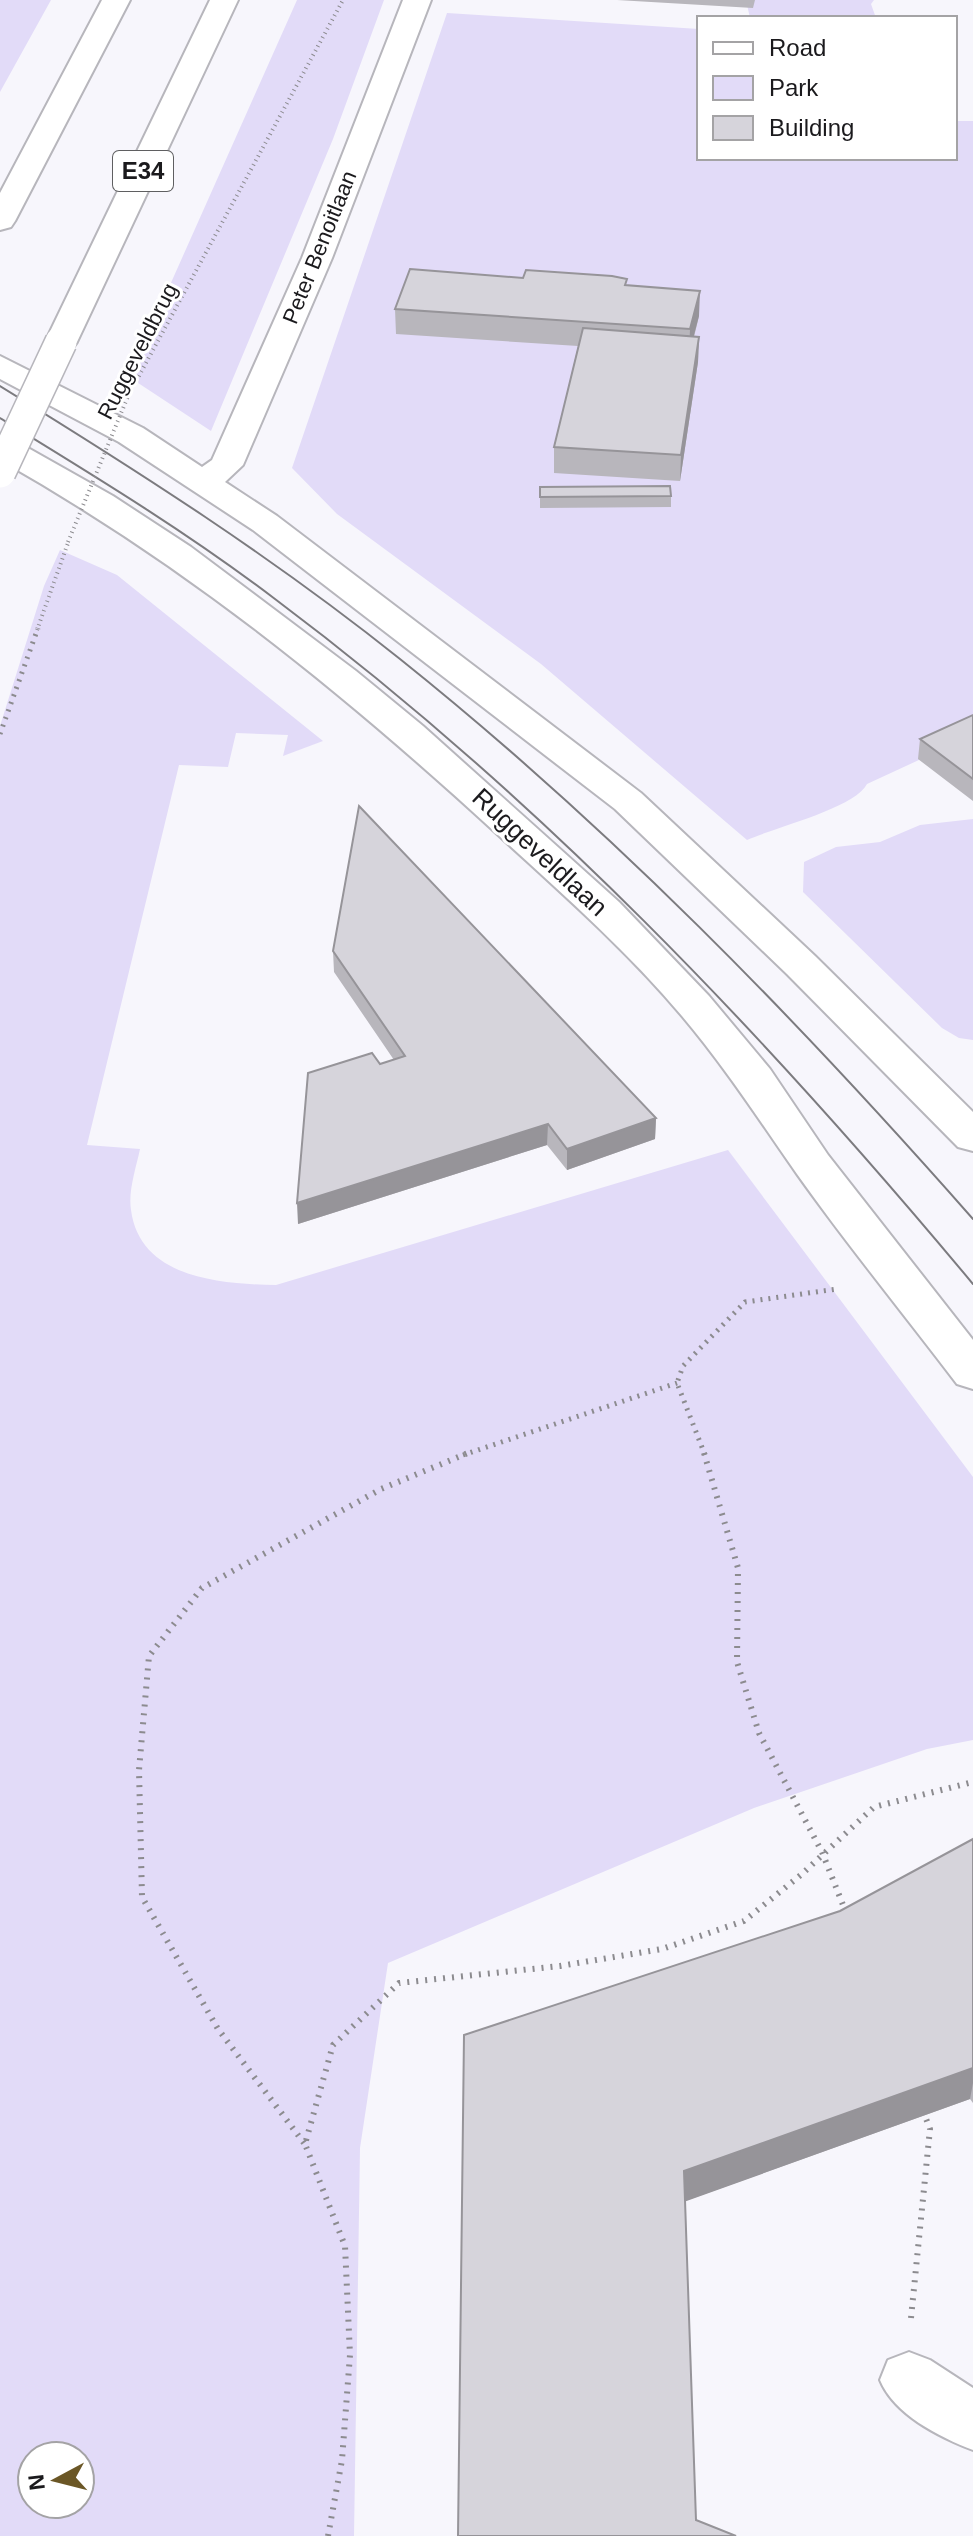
<svg xmlns="http://www.w3.org/2000/svg" width="973" height="2536" viewBox="0 0 973 2536" font-family="Helvetica,sans-serif">
	<style>
		.green { fill: #e2dbf8; fill-rule: evenodd }
		.lines { fill: none; stroke-linecap: round; stroke-linejoin: round }
		.minor-casing { stroke: #b7b6bc; stroke-width: 4 }
		.highway-casing { stroke: #b7b6bc; stroke-width: 4 }
		.path-far2 { stroke: #8c8b8f; stroke-width: 4; stroke-dasharray: 1 4; stroke-linecap: butt }
		.path-far1 { stroke: #8c8b8f; stroke-width: 5; stroke-dasharray: 2 6; stroke-linecap: butt }
		.path { stroke: #8c8b8f; stroke-width: 6; stroke-dasharray: 2 7; stroke-linecap: butt }
		.minor { fill: #fff; fill-rule: evenodd }
		.highway { fill: #fff; fill-rule: evenodd }
		.tram { stroke: #7c7b7f; stroke-width: 2 }
		.highway-bridge-casing { stroke: #b7b6bc; stroke-width: 34; stroke-linecap: butt }
		.path-bridge { stroke: #8c8b8f; stroke-width: 4; stroke-dasharray: 1 4; stroke-linecap: butt }
		.highway-bridge { stroke: #fff; stroke-width: 31 }
		.wall { fill: #b8b6bc }
		.shaded-wall { fill: #969499 }
		.building { fill: #d6d4db; stroke: #969499; stroke-width: 2 }
		.labels { text-anchor: middle; stroke-width: 6; stroke-linejoin: round; paint-order: stroke }
		.far-street-label { font-size: 22px; fill: #1b1a1d; stroke: #fff }
		.shield { fill: #fff; stroke: #5f5f61; stroke-width: 2 }
		.shield-label { font-size: 24px; font-weight: bold; fill: #1b1a1d }
		.street-label { font-size: 26px; fill: #1b1a1d; stroke: #fff }
	</style>
	<rect width="100%" height="100%" fill="#f7f6fc"/>
	<!-- green -->
	<path class="green" d="M0,0H51L0,92Z
		M297,0H384L333,139L211,431L129,377Z
		M746,0H874L871,4L876,18H750Z
		M447,13L699,29V158H955V121H973V735L867,784C855,808 776,827 747,840L541,664L337,514L292,468Z
		M60,550L117,575L323,741L283,756L288,735L236,733L228,767L179,765L87,1145L140,1149C136,1168 128,1191 131,1210C140,1279 222,1284 276,1285L728,1150L973,1477V1740L927,1749L754,1808L388,1963L360,2148L354,2536H0V726L44,586ZM32,2456H80V2504H32Z
		M973,819V1040L959,1038L942,1028L803,892L804,862L836,847L880,842L920,825Z"/>
	<g class="lines">
		<!-- minor casing -->
		<g class="minor-casing">
			<path id="minor" d="M403,0H431L332,258L243,465L225,482L277,516L641,793L815,956L973,1112V1151L958,1147L787,974L615,809L253,530L119,442L0,379V356L143,428L202,467L212,460L302,258Z
				M0,436L12,439L113,496L191,547L356,671L423,726L619,902L709,996L770,1069L828,1155L973,1340V1389L957,1384C904,1314 848,1246 797,1174C760,1121 725,1067 682,1016C626,949 559,891 495,832C339,689 184,564 0,460Z
				M909,2352L930,2360L973,2388V2450C939,2437 894,2414 880,2380L888,2360Z"/>
		</g>
		<!-- highway casing -->
		<g class="highway-casing">
			<path id="highway" d="M102,0H130L15,221L11,227L0,230V193Z
				M210,0H238L77,342L72,349H50L45,342Z"/>
		</g>
		<!-- path-far2 -->
		<path class="path-far2" d="M134,385L343,0
			M37,630L68,543"/>
		<!-- path-far1 -->
		<path class="path-far1" d="M0,734L38,628
			M463,1455L677,1383
			M705,1455L677,1383L683,1366L745,1302L837,1289"/>
		<!-- path -->
		<path class="path" d="M704,1453L738,1568L737,1662L759,1733L822,1852L847,1915
			M304,2143L218,2029L142,1897L139,1770L149,1656L202,1588L381,1489L468,1453
			M911,2318L930,2129L923,2111
			M328,2536L342,2460L350,2355L345,2246L305,2144L333,2045L399,1983L560,1966L662,1949L744,1921L802,1874L874,1807L973,1782"/>
		<!-- minor -->
		<use href="#minor" class="minor"/>
		<!-- highway -->
		<use href="#highway" class="highway"/>
		<!-- tram -->
		<path class="tram" d="M0,386C138,471 274,558 400,659C610,827 796,1018 973,1219
			M0,418C93,475 187,532 275,599C538,796 763,1032 973,1284"/>
		<!-- highway-bridge casing -->
		<g class="highway-bridge-casing">
			<path id="highway-bridge" d="M0,472L61,342"/>
		</g>
		<!-- path-bridge -->
		<path class="path-bridge" d="M68,542L131,389"/>
		<!-- highway-bridge -->
		<use href="#highway-bridge" class="highway-bridge"/>
	</g>
	<!-- wall -->
	<path class="wall" d="M617,0H755L753,8Z
		M523,278L627,285L699,316L694,337H699L698,362L680,481L554,473V447L578,346L396,334L395,309Z
		M540,487L671,496V507L540,508Z
		M973,715V801L918,759L920,739Z
		M333,951L656,1118L655,1139L567,1170L547,1145L298,1224L394,1060L334,972Z
		M973,1839V2103L970,2099L685,2201L696,2520L458,2536L840,1911Z"/>
	<!-- shaded-wall -->
	<path class="shaded-wall" d="M700,291L699,316L689,354L690,329Z
		M699,337L698,362L680,481L681,455Z
		M656,1118L655,1139L567,1170V1149Z
		M548,1124L547,1145L298,1224L297,1203Z
		M973,2068V2083L970,2099L681,2203L684,2171Z"/>
	<!-- building -->
	<path class="building" d="M410,269L523,278L526,270L612,276L627,279L625,285L700,291L690,329L395,309Z
		M583,328L699,337L681,455L554,447Z
		M670,486L671,496L540,497V487Z
		M973,715V779L920,739Z
		M359,806L656,1118L567,1149L548,1124L297,1203L308,1073L372,1053L380,1064L405,1056L333,951Z
		M973,1839V2068L684,2171L696,2520L736,2536H458L464,2035L840,1911Z"/>
	<g class="labels">
		<!-- far-street labels -->
		<g class="far-street-label">
			<text transform="translate(319 247) rotate(-68)" y="8">Peter Benoitlaan</text>
			<text transform="translate(137 351) rotate(-63)" y="8">Ruggeveldbrug</text>
		</g>
		<!-- shield labels -->
		<rect class="shield" x="113" y="151" width="60" height="40" rx="6"/>
		<g class="shield-label">
			<text x="143" y="179">E34</text>
		</g>
		<!-- street labels -->
		<g class="street-label">
			<text transform="translate(540 852) rotate(43)" y="9">Ruggeveldlaan</text>
		</g>
	</g>
	<!-- legend -->
	<rect x="697" y="16" width="260" height="144" fill="#ffffff" stroke="#a4a3a5" stroke-width="2"/>
	<rect x="713" y="42" width="40" height="12" fill="#ffffff" stroke="#a4a3a5" stroke-width="2"/>
	<text x="769" y="56" font-size="24" fill="#1b1a1d">Road</text>
	<rect x="713" y="76" width="40" height="24" fill="#e2dbf8" stroke="#a4a3a5" stroke-width="2"/>
	<text x="769" y="96" font-size="24" fill="#1b1a1d">Park</text>
	<rect x="713" y="116" width="40" height="24" fill="#d6d4db" stroke="#a4a3a5" stroke-width="2"/>
	<text x="769" y="136" font-size="24" fill="#1b1a1d">Building</text>
	<!-- north arrow -->
	<g transform="translate(56 2480) rotate(263)"><circle r="38" fill="#ffffff" stroke="#a4a3a5" stroke-width="2"/>
	<path d="M0-6L14 30L0 20L-14 30Z" fill="#6b5726"/>
	<text y="-12" font-size="22" font-weight="bold" text-anchor="middle" fill="#1b1a1d">N</text>
	</g>
</svg>
